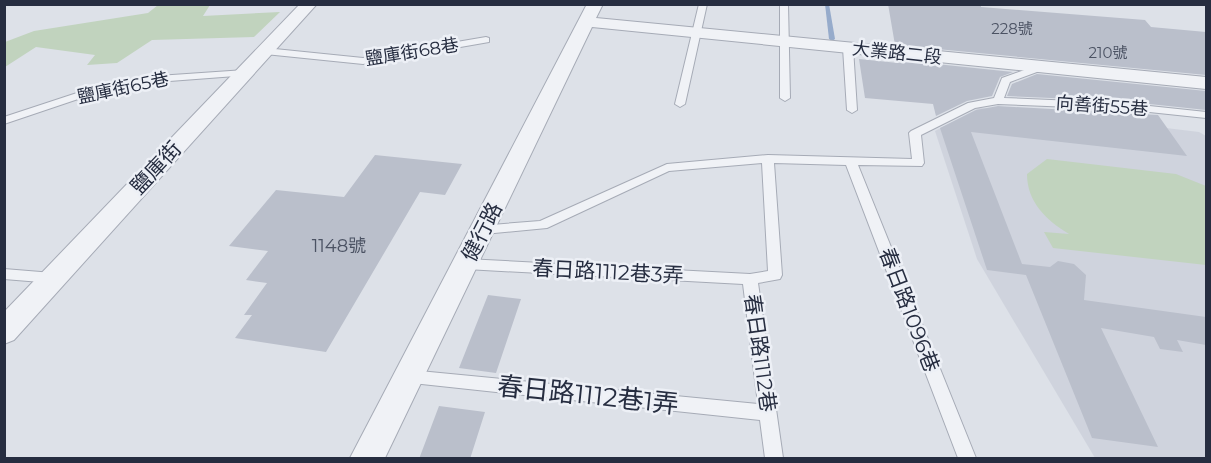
<svg xmlns="http://www.w3.org/2000/svg" width="1211" height="463" viewBox="0 0 1211 463" font-family="Montserrat,'Noto Sans TC',sans-serif">
	<style>
		.built { fill: #cfd3dd }
		.green { fill: #c1d3be }
		.lines { fill: none; stroke-linecap: round; stroke-linejoin: round }
		.stream { fill: #96abcb; fill-rule: evenodd }
		.building { fill: #babfcb }
		.service-casing { stroke: #a6abb6; stroke-width: 2 }
		.minor-casing { stroke: #a6abb6; stroke-width: 2 }
		.service { fill: #f0f2f6; fill-rule: evenodd }
		.minor { fill: #f0f2f6; fill-rule: evenodd }
		.labels { text-anchor: middle; stroke-width: 5; stroke-linejoin: round; paint-order: stroke }
		.far-number-label { font-size: 15px; fill: #4b5263 }
		.far-street-label { font-size: 18px; fill: #262d40; stroke: #edf0f6 }
		.number-label { font-size: 18px; fill: #4b5263 }
		.street-label { font-size: 21px; fill: #262d40; stroke: #edf0f6 }
		.near-street-label { font-size: 26px; fill: #262d40; stroke: #edf0f6 }
	</style>
	<rect width="100%" height="100%" fill="#dde1e8"/>
	<!-- built -->
	<path class="built" d="M979,108L1017,110L1199,132L1206,136V458H1095L977,259L935,131Z"/>
	<!-- green -->
	<path class="green" d="M158,5H210L203,16L280,12L254,37L152,40L117,63L87,65L95,55L36,47L5,67V42L34,31L148,13Z
		M1047,159L1176,174L1206,186V265L1053,248L1044,232L1069,234C1046,220 1027,202 1027,174Z"/>
	<g class="lines">
		<!-- stream -->
		<path class="stream" d="M825,4H829L835,39L832,41L829,39Z"/>
	</g>
	<!-- building -->
	<path class="building" d="M888,4H981V7L1145,20L1151,27L1206,32V75L895,45Z
		M859,59L898,63V60L1013,72L1000,77L992,96L967,101L936,116L933,104L865,98Z
		M1037,74L1206,91V110L1121,101L1007,96L1012,84Z
		M998,106L1158,115L1187,156L971,132L1022,264L1050,267L1058,261L1074,264L1086,275L1084,300L1206,317V345L1177,340L1183,352L1160,349L1154,337L1101,328L1158,447L1092,438L1026,275L987,270L940,128L976,110Z
		M375,155L462,164L445,195L420,192L326,352L235,338L252,315H244L267,283L246,280L268,251L229,246L276,190L344,197Z
		M488,295L521,299L496,373L459,368Z
		M439,406L485,412L470,459H419Z"/>
	<g class="lines">
		<!-- service casing -->
		<g class="service-casing">
			<path id="service" d="M699,4H707L685,104L680,107L675,104Z
				M780,4H788L790,98L785,101L780,98Z
				M486,37L489,38V42L363,64L265,54L260,51L265,48L363,58Z
				M848,45L853,48L857,110L852,113L847,110L843,48Z
				M1041,64L1045,65V69L1010,82L1004,98L1121,103L1206,112V118L1121,109L998,104L975,108L921,135L924,163L922,166L858,165L976,458H958L846,165L774,163L782,275L780,279L758,283L783,458H765L760,420L403,382L401,377L403,372L409,370L758,404L743,284L466,269L461,268L459,264L461,260L466,259L750,274L768,271L762,163L669,171L547,228L484,234L477,229L479,226L540,221L667,164L768,155L912,159L909,133L911,131L968,103L994,98L1002,78Z
				M245,70L249,71V75L143,83L87,96L4,124V117L80,92L143,77Z
				M4,269L53,273L58,274L60,278L58,282L53,283L4,279Z"/>
		</g>
		<!-- minor casing -->
		<g class="minor-casing">
			<path id="minor" d="M300,4H317L14,340L4,344V312Z
				M587,4H603L596,18L1206,77V89L592,27L385,458H350Z"/>
		</g>
		<!-- service -->
		<use href="#service" class="service"/>
		<!-- minor -->
		<use href="#minor" class="minor"/>
	</g>
	<g class="labels">
		<!-- far-number labels -->
		<g class="far-number-label">
			<text x="1012" y="34">228號</text>
			<text x="1108" y="58">210號</text>
		</g>
		<!-- far-street labels -->
		<g class="far-street-label">
			<text transform="translate(412 52) rotate(-9)" y="6">鹽庫街68巷</text>
			<text transform="translate(897 53) rotate(6)" y="6">大業路二段</text>
			<text transform="translate(123 88) rotate(-12)" y="6">鹽庫街65巷</text>
			<text transform="translate(1102 106) rotate(4)" y="6">向善街55巷</text>
		</g>
		<!-- number labels -->
		<g class="number-label">
			<text x="339" y="252">1148號</text>
		</g>
		<!-- street labels -->
		<g class="street-label">
			<text transform="translate(156 168) rotate(-47)" y="7">鹽庫街</text>
			<text transform="translate(482 232) rotate(-63)" y="7">健行路</text>
			<text transform="translate(608 272) rotate(3)" y="7">春日路1112巷3弄</text>
			<text transform="translate(909 310) rotate(69)" y="7">春日路1096巷</text>
			<text transform="translate(760 353) rotate(82)" y="7">春日路1112巷</text>
		</g>
		<!-- near-street labels -->
		<g class="near-street-label">
			<text transform="translate(588 395) rotate(6)" y="9">春日路1112巷1弄</text>
		</g>
	</g>
	<!-- border -->
	<rect width="1211" height="463" fill="none" stroke="#262d40" stroke-width="12"/>
</svg>
